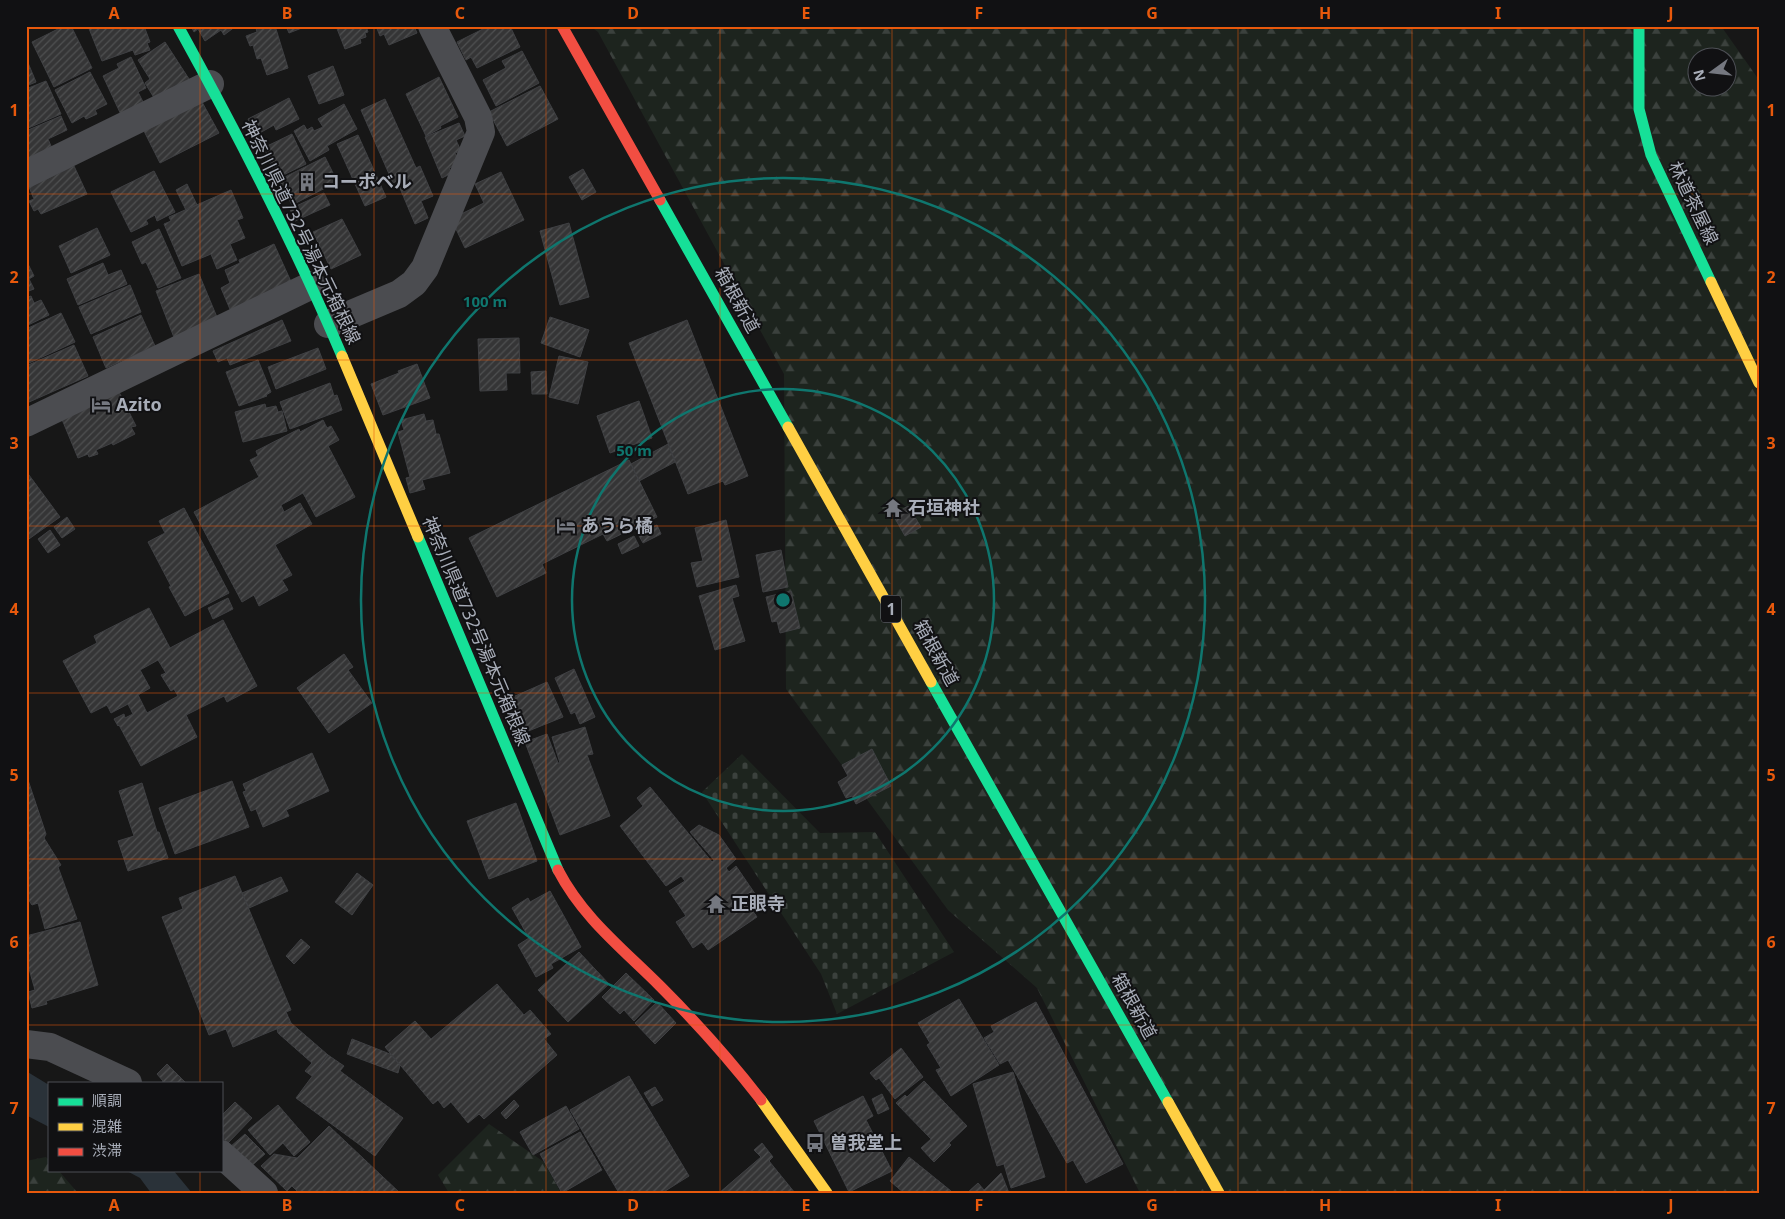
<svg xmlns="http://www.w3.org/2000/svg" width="1785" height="1219" viewBox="0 0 1785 1219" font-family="'Noto Sans','Noto Sans JP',sans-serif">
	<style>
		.forest { fill: url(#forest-firs); fill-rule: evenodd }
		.cemetery { fill: url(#cemetery-stones) }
		.water { fill: #2a3239 }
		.building { fill: url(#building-hatch); stroke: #3f4043; fill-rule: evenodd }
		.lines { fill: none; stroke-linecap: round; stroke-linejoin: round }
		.street { stroke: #4b4c50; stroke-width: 28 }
		.fast { stroke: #16e098; stroke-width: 11 }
		.slow { stroke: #ffcf43; stroke-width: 11 }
		.jam { stroke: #f24e42; stroke-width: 11 }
		.grid { fill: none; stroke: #e8590c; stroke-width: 1; stroke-opacity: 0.55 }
		.ring { fill: none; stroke: #0f766e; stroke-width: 2.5 }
		.labels { text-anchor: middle; stroke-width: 4; stroke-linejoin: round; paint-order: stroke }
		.shield { fill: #111113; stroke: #7b7e86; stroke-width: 1 }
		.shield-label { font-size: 16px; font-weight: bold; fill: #a8adb8 }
		.poi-label { font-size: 18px; font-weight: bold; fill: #a8adb8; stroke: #111113; text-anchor: start }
		.street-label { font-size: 18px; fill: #a8adb8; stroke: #111113 }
		.centre { fill: #0f766e; stroke: #111113; stroke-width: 2.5 }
		.ring-label { font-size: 15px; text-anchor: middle; font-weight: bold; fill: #0f766e; stroke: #111113; stroke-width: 4; stroke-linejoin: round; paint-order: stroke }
		.neatline { fill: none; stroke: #e8590c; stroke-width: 2 }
		.grid-label { font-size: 16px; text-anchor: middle; font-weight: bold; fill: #e8590c }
	</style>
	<defs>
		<pattern id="forest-firs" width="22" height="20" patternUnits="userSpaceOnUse" patternTransform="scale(1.25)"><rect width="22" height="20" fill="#1d241e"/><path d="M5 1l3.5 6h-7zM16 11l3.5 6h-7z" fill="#3b413d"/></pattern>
		<pattern id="cemetery-stones" width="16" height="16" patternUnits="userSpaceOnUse" patternTransform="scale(1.25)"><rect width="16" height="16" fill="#1d241e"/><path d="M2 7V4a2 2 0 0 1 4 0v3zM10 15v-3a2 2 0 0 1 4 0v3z" fill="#3b413d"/></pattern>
		<pattern id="building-hatch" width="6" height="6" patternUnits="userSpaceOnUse" patternTransform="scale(1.25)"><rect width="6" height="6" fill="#353536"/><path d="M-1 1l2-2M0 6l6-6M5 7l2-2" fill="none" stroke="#4f5051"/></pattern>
	</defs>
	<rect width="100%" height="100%" fill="#171717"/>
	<!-- forest -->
	<path class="forest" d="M590,26H1721L1759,80V1193H1140L1037,988L948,910L786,689L784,374L598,32ZM1698,58H1728V88H1698Z
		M489,1124L544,1162L561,1193H449L438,1175Z
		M46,1157L49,1160V1170H58L78,1193H26V1161Z"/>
	<!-- cemetery -->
	<path class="cemetery" d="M742,754L820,833L875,832L954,952L837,1014L821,974L702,792Z"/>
	<!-- water -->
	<path class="water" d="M26,1071L49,1085V1127L26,1115Z
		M125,1170H173L192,1193H151L140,1178Z"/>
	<!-- building -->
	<path class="building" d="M64,26H71L92,68L54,87L32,42Z
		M88,26H144L150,42L147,43L150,50L135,55L133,50L102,61Z
		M191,26H236L224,35L221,30L205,41L198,29L194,32Z
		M261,26H273L274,29H276L288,68L267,75L261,58L257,59L253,45L250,46L246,36L257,32L256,28Z
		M286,26H307L289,33Z
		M336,26H366L368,32L365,33L366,37L360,39L361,43L345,49Z
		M376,26H414L417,33L389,45L384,34L380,36Z
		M489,26H510L520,47L477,68L471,57L466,60L457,42Z
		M165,42L191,82L156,101L145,83L150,79L138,60Z
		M522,51L539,83L496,106L483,80L506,68L502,61Z
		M131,57L146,88L138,92L146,108L123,119L103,76L119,68L117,64Z
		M26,58L36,82L26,86Z
		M333,66L344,95L319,104L308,76Z
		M90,72L107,104L95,110L97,114L86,119L84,116L72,123L55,90Z
		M439,77L458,117L440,126L441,128L426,136L406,94Z
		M46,81L61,114L26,129V89Z
		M540,86L558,119L507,146L489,112Z
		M289,98L299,119L276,130L274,125L256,135L248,119Z
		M385,99L416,168L420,166L433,196L421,201L428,218L415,224L397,181L393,183L361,110Z
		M202,102L219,133L160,163L144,131Z
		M344,104L357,129L327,146L329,150L310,161L294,131L304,125L307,130L312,127L314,131L323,127L318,119Z
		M61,116L67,130L48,139L54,153L26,166V131Z
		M459,123L465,136L456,140L461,151L455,153L458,160L456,165L449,168L452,173L442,178L425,137Z
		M292,134L306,164L277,178L263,148Z
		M358,135L386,197L365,206L337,144Z
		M325,157L334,175L331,176L335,183L292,205L279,180Z
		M74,166L87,194L41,214L38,209L34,211L29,201L34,199L29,187Z
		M583,169L596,192L582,200L569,177Z
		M154,171L175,212L157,221L155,215L146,220L148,224L131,232L111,192Z
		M501,172L524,220L465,248L456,229L459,215L484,203L475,184Z
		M187,184L197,205L186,210L176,190Z
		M231,190L243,218L237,220L245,238L230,244L237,260L217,269L211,254L182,266L164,224L171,221L169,217Z
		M324,193L330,205L295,221L290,209Z
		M342,219L361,255L331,269L313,232Z
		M569,223L589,297L560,305L540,231Z
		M97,228L110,255L71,273L59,246Z
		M159,229L181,278L158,288L146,262L142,264L132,242Z
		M274,244L293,286L232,314L221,288L230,283L225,270L240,263L239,260Z
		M26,260L34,276L29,279L34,289L26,292Z
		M103,263L108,275L121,270L127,284L78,305L67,279Z
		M199,274L219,322L175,340L156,291Z
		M130,285L141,312L91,334L79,307Z
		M31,296L34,303L41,300L49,315L26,326V298Z
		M61,313L75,342L29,363L26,357V329Z
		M141,315L155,346L106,368L93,337Z
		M550,317L589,330L580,357L541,343Z
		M282,320L291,341L230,365L227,358L218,362L213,351Z
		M687,320L748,476L725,485L723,481L688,494L629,343Z
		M519,338L520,373H506L507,390L480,391L478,339Z
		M74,345L88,376L29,402L26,397V366Z
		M318,348L326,369L276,389L268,367Z
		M559,356L588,362L578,404L549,397Z
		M258,360L271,392L266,395L267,396L239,406L226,372Z
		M417,364L430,398L383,415L371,384L399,373L398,371Z
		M546,371L547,394H532L531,372Z
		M330,383L334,396L337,395L342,410L290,429L280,402Z
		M118,390L136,426L131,427L135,434L113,445L112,443L96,450L98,454L89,457L88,454L78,458L61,417Z
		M639,401L652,438L610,453L597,416Z
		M265,404L266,408L276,406L278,412L282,411L287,431L243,442L235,412Z
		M424,414L426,421L433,420L436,434H439L450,473L422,480L425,489L410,493L406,478L410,477L398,432L404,430L401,420Z
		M323,420L327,428L331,426L339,440L328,446L355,497L316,517L303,493L281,505L284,512L300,503L312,524L275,545L292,575L282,580L288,590L259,606L254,595L242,602L194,512L259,477L250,460L258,456L256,451L299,429L300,432Z
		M668,444L675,462L639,481L631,464Z
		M629,460L657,517L607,541L603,534L542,564L546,573L497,597L469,538Z
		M26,471L60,517L26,541Z
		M908,506L921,527L905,536L893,515Z
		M184,508L229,593L185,616L169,587L171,586L148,542L165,533L159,521Z
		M67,517L75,529L62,538L54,527Z
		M726,520L739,577L697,587L691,563L703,561L695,528Z
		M657,525L661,534L643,543L638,534Z
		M50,530L60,545L48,553L38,539Z
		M634,536L639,546L622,554L618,544Z
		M781,550L788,587L763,592L756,555Z
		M736,585L739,596L732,598L745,641L715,650L699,596Z
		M791,591L800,628L780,633L777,621L772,622L766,597Z
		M228,598L233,609L213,619L208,608Z
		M149,608L170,648L223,620L257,686L227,702L224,696L186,715L197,737L141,766L119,725L118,726L114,719L124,714L125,718L133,714L128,704L111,713L107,705L91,713L63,661L97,643L94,636ZM158,660L166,673L161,675L171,691L174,689L178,696L147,713L138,695L150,688L140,670Z
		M344,654L353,667L348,670L372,703L329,733L297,688Z
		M574,669L595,717L580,724L575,712L571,714L555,678Z
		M547,682L563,717L521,734L506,700Z
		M585,727L593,754L587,755L610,816L560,835L525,742L547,734L558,763H560L552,737Z
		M872,749L891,786L856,804L852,796L846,798L838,782L848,776L842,765Z
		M312,753L329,791L286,810L289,816L263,827L256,809L251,811L243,792L246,791L243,784Z
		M26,774L46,834L44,838L61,865L58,867L77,919L45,929L38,903L32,905L26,896Z
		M232,781L249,827L175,854L159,808Z
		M142,783L157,832H159L168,858L128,871L118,841L134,836L119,791Z
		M650,787L712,862L714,860L690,832L699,825L719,835L736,859L726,868L729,872L736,866L760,901L751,908L757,917L708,950L702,942L693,948L676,922L686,916L669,891L685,881L681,876L666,886L620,826L643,806L637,798Z
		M516,803L537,861L489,879L467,821Z
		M357,873L373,885L352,915L335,902Z
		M235,876L291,1010L286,1012L291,1023L233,1047L226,1029L209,1035L162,917L183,909L179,898Z
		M281,877L288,891L249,908L242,893Z
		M550,891L581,947L551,964L553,968L536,977L518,945L529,938L512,908L528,898L530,902Z
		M80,922L98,985L46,1001L47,1004L32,1008L28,992L35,990L26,958V936Z
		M301,939L310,947L294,964L286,956Z
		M579,952L609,984L568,1022L538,990Z
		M626,973L654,1000L634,1021L624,1010L620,1014L602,997Z
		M497,984L524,1015L530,1010L551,1034L544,1039L557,1055L484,1119L479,1114L468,1123L451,1102L444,1108L438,1100L433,1104L385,1047L415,1021L431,1039Z
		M959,999L999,1065L951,1096L936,1070L941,1068L927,1045L930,1043L918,1023Z
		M657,1002L676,1023L655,1044L635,1023Z
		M1036,1002L1123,1164L1086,1183L1073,1160L1067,1163L1008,1060L1000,1064L984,1038L994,1032L991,1026Z
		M291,1023L328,1055L312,1076L305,1071L312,1063L278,1033L277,1029Z
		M352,1039L390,1054L400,1065L398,1073L347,1054Z
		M901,1048L923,1077L895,1099L879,1078L876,1080L870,1073Z
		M328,1055L344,1066L340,1071L403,1118L375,1156L296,1098Z
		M167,1064L186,1083H162L163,1081L157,1074Z
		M1013,1072L1045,1177L1011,1188L1004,1164L997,1166L973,1084Z
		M629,1076L689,1176L662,1193H619L570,1110Z
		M924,1081L967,1126L949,1143L951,1145L934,1162L921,1148L931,1139L896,1103L905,1095L907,1097Z
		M655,1087L663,1100L652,1106L644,1093Z
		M882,1094L889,1109L878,1114L872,1099Z
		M863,1096L873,1116L866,1120L892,1171L849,1192L814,1121Z
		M514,1100L519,1106L506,1119L501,1113Z
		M235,1102L252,1118L228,1143L221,1137V1116Z
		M278,1105L310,1142L294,1156L283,1143L270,1155L248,1130Z
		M566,1106L579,1129L533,1155L520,1132Z
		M329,1126L400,1193H299L292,1186L287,1191L261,1166L274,1154L297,1158Z
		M580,1132L602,1170L562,1193L540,1154Z
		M245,1134L265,1154L249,1168L230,1147Z
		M762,1143L773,1157L769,1161L795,1193H719L761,1157L754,1150Z
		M909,1157L951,1191L950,1193H904L890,1181Z
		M1001,1173L1009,1193H967L978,1183L984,1190Z"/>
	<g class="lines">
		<!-- street -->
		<path class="street" d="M26,174L210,84
			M328,324L399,294L414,283L425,268L481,132L478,117L432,26
			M26,423L312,285
			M26,1044L50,1047L128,1083
			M221,1154L264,1193"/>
		<!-- fast -->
		<path class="fast" d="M178,26C237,133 294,243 342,356
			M1639,26V109L1651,155L1711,282
			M660,200L788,427
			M418,537L558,870
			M931,682L1168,1102"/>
		<!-- slow -->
		<path class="slow" d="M1711,282L1759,383
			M342,356L418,537
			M788,427L931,682
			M761,1100L827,1193
			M1168,1102L1219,1193"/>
		<!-- jam -->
		<path class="jam" d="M562,26L660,200
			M558,870C583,918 622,948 660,986C696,1022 730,1060 761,1100"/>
	</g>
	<!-- grid -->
	<path class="grid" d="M200,26V1083M374,26V1193M546,26V1193M720,26V1193M892,26V1193M1066,26V1193M1238,26V1193M1412,26V1193M1584,26V1193M26,194H1759M26,360H1759M26,526H1759M26,693H1759M26,859H1759M26,1025H1759M200,1170V1193"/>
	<!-- distance rings -->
	<g class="ring">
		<circle cx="783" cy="600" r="211"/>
		<circle cx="783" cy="600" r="422"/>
	</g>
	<!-- icons -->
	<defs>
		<g id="building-bare" transform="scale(1.5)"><path d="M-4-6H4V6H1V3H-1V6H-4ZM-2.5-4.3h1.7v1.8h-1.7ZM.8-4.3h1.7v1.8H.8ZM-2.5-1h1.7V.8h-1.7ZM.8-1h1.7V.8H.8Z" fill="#757880" stroke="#111113" stroke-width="2.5" paint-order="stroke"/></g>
		<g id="hotel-bare" transform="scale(1.5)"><path d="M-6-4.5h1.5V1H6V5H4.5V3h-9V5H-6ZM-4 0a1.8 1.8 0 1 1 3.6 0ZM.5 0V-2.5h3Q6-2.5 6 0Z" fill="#757880" stroke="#111113" stroke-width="2.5" paint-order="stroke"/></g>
		<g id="temple-bare" transform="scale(1.5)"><path d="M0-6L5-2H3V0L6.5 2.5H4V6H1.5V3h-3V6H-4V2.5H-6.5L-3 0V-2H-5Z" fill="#757880" stroke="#111113" stroke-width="2.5" paint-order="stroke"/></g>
		<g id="bus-bare" transform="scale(1.5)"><path d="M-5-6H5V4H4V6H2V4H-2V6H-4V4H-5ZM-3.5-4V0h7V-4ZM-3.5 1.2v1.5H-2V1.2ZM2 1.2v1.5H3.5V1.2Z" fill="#757880" stroke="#111113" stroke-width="2.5" paint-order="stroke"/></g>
	</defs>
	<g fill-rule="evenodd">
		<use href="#building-bare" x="307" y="182"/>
		<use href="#hotel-bare" x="101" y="405"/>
		<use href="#temple-bare" x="893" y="508"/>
		<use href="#hotel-bare" x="566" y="526"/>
		<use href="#temple-bare" x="716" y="904"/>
		<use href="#bus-bare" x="815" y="1143"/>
	</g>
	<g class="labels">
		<!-- shield labels -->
		<rect class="shield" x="881" y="595.5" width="20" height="27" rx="4"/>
		<g class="shield-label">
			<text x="891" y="615">1</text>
		</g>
		<!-- poi labels -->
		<g class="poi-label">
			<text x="322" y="188">コーポベル</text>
			<text x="116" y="411">Azito</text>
			<text x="908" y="514">石垣神社</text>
			<text x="581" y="532">あうら橘</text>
			<text x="731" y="910">正眼寺</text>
			<text x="830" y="1149">曽我堂上</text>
		</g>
		<!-- street labels -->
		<g class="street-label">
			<text transform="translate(1693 203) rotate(64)" y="6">林道茶屋線</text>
			<text transform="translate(301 232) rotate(64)" y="6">神奈川県道732号湯本元箱根線</text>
			<text transform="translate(737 300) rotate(61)" y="6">箱根新道</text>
			<text transform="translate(476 631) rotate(67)" y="6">神奈川県道732号湯本元箱根線</text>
			<text transform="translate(936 653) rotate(61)" y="6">箱根新道</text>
			<text transform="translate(1134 1006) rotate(61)" y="6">箱根新道</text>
		</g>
	</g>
	<circle cx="783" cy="600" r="8" class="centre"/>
	<g class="ring-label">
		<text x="485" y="307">100 m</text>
		<text x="634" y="456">50 m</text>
	</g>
	<!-- border -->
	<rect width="1785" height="1219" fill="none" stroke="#111113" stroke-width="55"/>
	<!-- legend -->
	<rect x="48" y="1082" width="175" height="90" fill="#111113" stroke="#4d4f55"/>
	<rect x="58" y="1098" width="25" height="8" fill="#16e098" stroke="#4d4f55"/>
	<text x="92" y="1106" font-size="15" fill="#a8adb8">順調</text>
	<rect x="58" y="1123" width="25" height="8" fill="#ffcf43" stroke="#4d4f55"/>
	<text x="92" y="1132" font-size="15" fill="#a8adb8">混雑</text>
	<rect x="58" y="1148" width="25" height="8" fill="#f24e42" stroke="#4d4f55"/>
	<text x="92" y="1156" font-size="15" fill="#a8adb8">渋滞</text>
	<!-- north arrow -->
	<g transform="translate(1712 72) rotate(255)"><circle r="24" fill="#111113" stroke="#4d4f55"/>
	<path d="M0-4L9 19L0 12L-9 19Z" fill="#757880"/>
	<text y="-8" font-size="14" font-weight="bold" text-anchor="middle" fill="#a8adb8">N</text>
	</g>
	<rect x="28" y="28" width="1730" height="1164" class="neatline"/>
	<g class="grid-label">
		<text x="114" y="19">A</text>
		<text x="287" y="19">B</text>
		<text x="460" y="19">C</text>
		<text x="633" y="19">D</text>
		<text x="806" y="19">E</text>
		<text x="979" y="19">F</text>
		<text x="1152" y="19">G</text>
		<text x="1325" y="19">H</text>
		<text x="1498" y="19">I</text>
		<text x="1671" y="19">J</text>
		<text x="14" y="116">1</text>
		<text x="1771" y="116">1</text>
		<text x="14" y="283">2</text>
		<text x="1771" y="283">2</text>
		<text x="14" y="449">3</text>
		<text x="1771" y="449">3</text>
		<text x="14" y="615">4</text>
		<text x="1771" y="615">4</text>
		<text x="14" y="781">5</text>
		<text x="1771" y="781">5</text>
		<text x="14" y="948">6</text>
		<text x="1771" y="948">6</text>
		<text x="14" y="1114">7</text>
		<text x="1771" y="1114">7</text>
		<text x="114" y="1211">A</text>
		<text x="287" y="1211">B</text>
		<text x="460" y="1211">C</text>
		<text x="633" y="1211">D</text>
		<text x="806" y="1211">E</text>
		<text x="979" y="1211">F</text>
		<text x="1152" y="1211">G</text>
		<text x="1325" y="1211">H</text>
		<text x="1498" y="1211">I</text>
		<text x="1671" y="1211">J</text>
	</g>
</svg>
